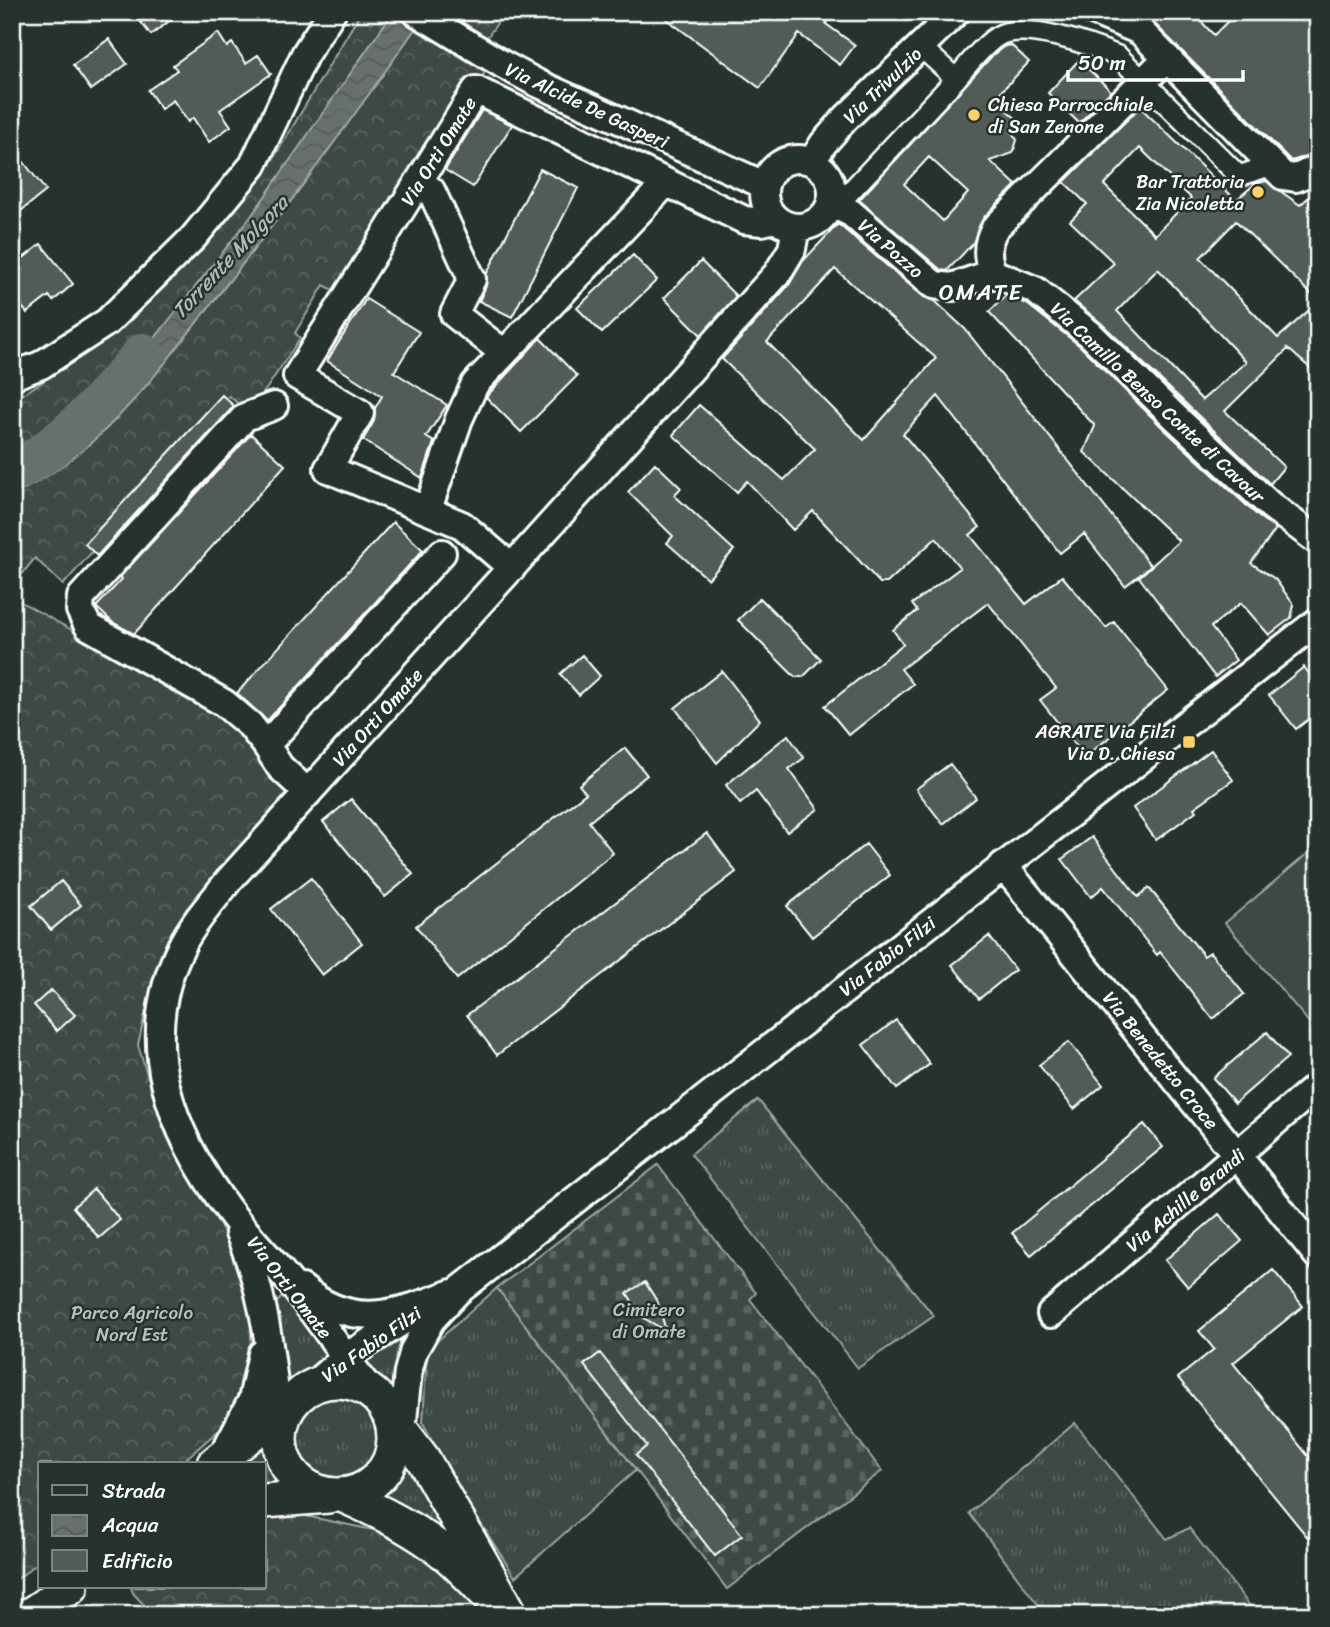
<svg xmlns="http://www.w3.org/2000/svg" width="1330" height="1627" viewBox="0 0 1330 1627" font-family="Sriracha,sans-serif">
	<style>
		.grass { fill: url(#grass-tufts); stroke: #9ea4a2; stroke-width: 2 }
		.forest { fill: url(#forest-crowns); stroke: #9ea4a2; stroke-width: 2 }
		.cemetery { fill: url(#cemetery-stones); stroke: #9ea4a2; stroke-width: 2 }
		.pitch { fill: #3e4944; stroke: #9ea4a2; stroke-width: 2 }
		.water { fill: url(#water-waves); stroke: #a4a9a7; stroke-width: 2 }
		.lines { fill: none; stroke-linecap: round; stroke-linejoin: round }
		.river { stroke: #67706c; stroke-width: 42 }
		.building { fill: #515c57; stroke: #fff; stroke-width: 2; fill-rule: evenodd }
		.pedestrian-casing { stroke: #fff; stroke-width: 24 }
		.minor-casing { stroke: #fff; stroke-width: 32 }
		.tertiary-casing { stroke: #fff; stroke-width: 38 }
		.pedestrian { stroke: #26332d; stroke-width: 19 }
		.minor { stroke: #26332d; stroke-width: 26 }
		.tertiary { stroke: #26332d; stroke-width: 33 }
		.poi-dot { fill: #ffd166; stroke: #26332d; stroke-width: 2.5 }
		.labels { text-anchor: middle; stroke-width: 5; stroke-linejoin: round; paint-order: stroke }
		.street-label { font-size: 19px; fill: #fff; stroke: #26332d }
		.poi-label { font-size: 19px; fill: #fff; stroke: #26332d; text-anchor: end }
		.park-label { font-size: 19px; fill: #bbbfbe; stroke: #26332d }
		.water-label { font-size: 21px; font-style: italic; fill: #b3b8b6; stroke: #26332d }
		.quarter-label { font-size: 23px; letter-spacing: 2px; fill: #fff; stroke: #26332d }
	</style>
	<defs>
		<pattern id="grass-tufts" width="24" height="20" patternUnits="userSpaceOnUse" patternTransform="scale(1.75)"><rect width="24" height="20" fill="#3e4944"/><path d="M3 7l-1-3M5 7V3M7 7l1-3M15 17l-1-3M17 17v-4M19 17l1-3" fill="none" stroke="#5b6460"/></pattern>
		<pattern id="forest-crowns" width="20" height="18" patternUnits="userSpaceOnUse" patternTransform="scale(1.75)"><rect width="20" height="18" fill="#3e4944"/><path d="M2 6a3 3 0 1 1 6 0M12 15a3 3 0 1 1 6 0" fill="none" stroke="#5b6460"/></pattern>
		<pattern id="cemetery-stones" width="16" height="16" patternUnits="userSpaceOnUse" patternTransform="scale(1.75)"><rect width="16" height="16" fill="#3e4944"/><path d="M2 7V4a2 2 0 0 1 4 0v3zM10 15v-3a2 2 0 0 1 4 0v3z" fill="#5b6460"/></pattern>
		<pattern id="water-waves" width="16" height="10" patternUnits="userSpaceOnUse" patternTransform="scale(1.75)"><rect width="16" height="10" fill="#67706c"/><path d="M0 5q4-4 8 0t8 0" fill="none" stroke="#575a59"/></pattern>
	</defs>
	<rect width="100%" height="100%" fill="#26332d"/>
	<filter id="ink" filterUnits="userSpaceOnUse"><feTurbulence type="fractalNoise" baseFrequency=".0143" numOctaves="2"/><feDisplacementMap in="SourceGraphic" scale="14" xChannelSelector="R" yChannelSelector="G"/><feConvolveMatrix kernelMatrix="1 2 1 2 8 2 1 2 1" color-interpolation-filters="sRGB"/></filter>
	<g filter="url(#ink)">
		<!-- grass -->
		<path class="grass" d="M758,1100L934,1316L858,1368L691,1154Z
			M497,1288L636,1470L515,1577L453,1480L423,1423L427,1350Z
			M284,1295L330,1356L286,1385L272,1307Z
			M404,1332L407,1338L397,1397L391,1399L356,1359Z
			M291 1439a46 46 0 1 1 92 0a46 46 0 1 1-92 0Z
			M1075,1423L1167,1539L1189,1528L1257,1615H1046L969,1513Z
			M271,1435L275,1461L290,1485L264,1488V1464H234Z
			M407,1447L455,1539L375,1495L385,1484Z"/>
		<!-- forest -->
		<path class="forest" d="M361,12H505L486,39L500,48L346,297L324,285L295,333L300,338L267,388L248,412L229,396L63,585L35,558L12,586V401L53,375L150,299L262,178Z
			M12,597L227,716L256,757L287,793L187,908L167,940L155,971L138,1045L163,1127L173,1149L212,1211L237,1256L252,1314L250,1358L234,1410L220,1429L180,1464H40V1561L12,1583Z
			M286,1512L383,1532L424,1555L483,1615H153L133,1593L131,1587H264V1516Z"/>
		<!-- cemetery -->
		<path class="cemetery" d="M658,1165L756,1293L750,1299L882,1471L727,1589L497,1288Z"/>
		<!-- pitch -->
		<path class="pitch" d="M1318,845V1033L1225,923Z"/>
		<!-- water -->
		<path class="water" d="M393,12H427C360,108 292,203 219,294C159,370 103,453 12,495V463L48,444L80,422L136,362L252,215Z"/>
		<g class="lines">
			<!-- river -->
			<path class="river" d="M12,472C64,447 106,398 143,354"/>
		</g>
		<!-- building -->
		<path class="building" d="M133,12H181L151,35Z
			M657,12H835L826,24L855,45L840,65L799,34L760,88Z
			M1136,12H1192L1214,35L1237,12H1318V153L1291,161L1151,20Z
			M218,33L227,47L232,43L246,63L258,55L271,74L220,110L231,126L209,142L193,118L188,122L173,100L161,109L148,90L177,70L173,65Z
			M109,39L127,64L91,90L73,65Z
			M1011,45L1029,62L994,99L1020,122L1011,131L1017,140L1013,153L990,161L1016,185L984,217L973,243L947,271L941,270L859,200L992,56L1003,47ZM929,157L968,193L943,221L904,184Z
			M1079,60L1111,91L1079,123L1048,93Z
			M1140,107L1236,200L1255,184L1266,181L1300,205L1318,189V301L1236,221L1200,258L1278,338L1318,302V375L1286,347L1288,349L1225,411L1284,467L1270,484L1101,323L1074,301L1114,263L1070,221L1087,204L1064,182ZM1140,148L1191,198L1155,235L1104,185ZM1158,269L1246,362L1202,400L1117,311Z
			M482,110L512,125L473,187L445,170Z
			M23,161L46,191L12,218V170Z
			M540,169L578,188L512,317L479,301L486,286L487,273Z
			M838,224L924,297L935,301L965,329L1151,566L1125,586L1084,534L1060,553L938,396L903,434L980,527L970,535L1026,604L1062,576L1106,628L1114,622L1168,690L1085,757L1040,700L1056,688L988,603L901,669L913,684L849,735L825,706L903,644L893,630L917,611L912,604L960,568L936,538L887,583H880L813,511L793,530L747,481L737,492L673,435L699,405L784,480L815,449L722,359L789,285L803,261ZM835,269L936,358L864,440L767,342Z
			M41,244L73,284L53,301L49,296L27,313L12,294V267Z
			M633,255L657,280L602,333L577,308Z
			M701,261L736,296L701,335L664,298Z
			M1006,295L1027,304L1080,346L1164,429L1259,517L1276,529L1251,563L1275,579L1294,605L1291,618L1269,635L1241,603L1211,627L1236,660L1215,677L1139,577L1179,541L1084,452L1095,426L989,312Z
			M366,299L419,332L394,372L447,405L426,437L434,442L422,478L363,440L374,421L375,408L382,396L327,361Z
			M540,338L577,376L521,432L486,397Z
			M222,395L234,406L97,556L85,544Z
			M251,434L285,465L134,634L112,622L96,607L122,579L120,577Z
			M655,463L681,488L674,495L734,550L708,579L667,543L673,536L628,492Z
			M393,522L423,550L267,721L237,693Z
			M760,598L821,659L803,677H795L738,620Z
			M582,655L600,676L579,695L560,674Z
			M1304,667L1318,685V712L1296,729L1269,695Z
			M722,671L760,720L717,763L675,708Z
			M788,735L804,758L789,769L818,809L787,832L756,791L740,804L726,785Z
			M625,748L647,775L589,822L613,853L457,979L416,926L586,793L579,785Z
			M1211,750L1233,780L1194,808L1196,811L1156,840L1133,808Z
			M950,764L976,798L943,824L916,789Z
			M351,799L413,874L385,897L323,822Z
			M707,833L736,872L497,1055L467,1015Z
			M1092,837L1138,897L1149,888L1204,956L1210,952L1244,994L1213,1019L1160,952L1157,955L1103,887L1091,897L1062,859Z
			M866,844L890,875L812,937L787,906Z
			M311,878L362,943L322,975L271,909Z
			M61,881L81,905L51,930L31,906Z
			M989,936L1015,970L979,999L952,965Z
			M51,990L75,1015L57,1031L34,1005Z
			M896,1020L930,1064L897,1089L863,1045Z
			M1267,1032L1288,1057L1235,1103L1213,1078Z
			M1069,1042L1103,1085L1074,1109L1039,1065Z
			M1144,1124L1163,1147L1031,1255L1012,1233Z
			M94,1189L120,1220L99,1238L73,1207Z
			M1219,1214L1242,1241L1188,1287L1165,1260Z
			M1273,1270L1303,1306L1233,1363L1318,1468V1550L1178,1378L1214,1349L1199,1331Z
			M645,1282L658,1303L666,1331L642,1317L627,1293Z
			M600,1353L742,1535L715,1556L636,1455L647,1446L584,1365Z"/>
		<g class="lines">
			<!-- pedestrian casing -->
			<g class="pedestrian-casing">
				<path id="pedestrian" d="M921,47L956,79C967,66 987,40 1002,34C1030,23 1091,45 1118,56L1239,176L1272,165
					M840,207L845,197L956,79"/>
			</g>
			<!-- minor casing -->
			<g class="minor-casing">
				<path id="minor" d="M416,12L502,64L537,83L764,185
					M1095,12L1140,31L1283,176L1296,178L1318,168
					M764 193a34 34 0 1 1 68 0a34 34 0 1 1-68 0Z
					M812,162L823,144L845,119L956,12
					M418,183L431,190L472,279L454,314L504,353
					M831,203L851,213L934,285L952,287L993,273
					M993,273L1035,290L1090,334L1175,417L1270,505L1318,541
					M993,273C986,257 986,243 995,228L1167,58
					M12,376L41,365L107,322L193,238L253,165L305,54L332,12
					M274,406L245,417L81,597L80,610L88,626L224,703L250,725L266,745L280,767L308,793
					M428,509L459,419L475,384L666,183
					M512,568L462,525L328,469L360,413L297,376L476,90L744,220L762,222L775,219
					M266,745L442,553
					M1003,865L1318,1256
					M239,1233C267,1297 273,1371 280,1440
					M302,1288C352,1331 397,1314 452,1293
					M1051,1314L1318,1085
					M308,1389L344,1358L414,1314
					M375,1396C345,1359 319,1318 289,1281C270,1258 248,1236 230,1212C170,1132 134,1041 182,945C194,921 213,901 229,880L777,274L792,249L796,227
					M225,1451L252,1400L262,1354
					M391,1456L402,1430L408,1372L414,1350L431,1320L457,1292L1318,621"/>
			</g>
			<!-- tertiary casing -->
			<g class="tertiary-casing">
				<path id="tertiary" d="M280 1438a57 57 0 1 1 114 0a57 57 0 1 1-114 0Z
					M389,1414L423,1459L511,1615
					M214,1464L294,1400
					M342,1495C377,1510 412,1527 442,1551C458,1563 472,1579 486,1593
					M264,1501L328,1496
					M30,1615L71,1587"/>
			</g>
			<!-- pedestrian -->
			<use href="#pedestrian" class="pedestrian"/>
			<!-- minor -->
			<use href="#minor" class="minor"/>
			<!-- tertiary -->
			<use href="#tertiary" class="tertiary"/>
		</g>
	</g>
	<!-- markers -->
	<g class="poi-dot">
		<circle cx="974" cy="115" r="7"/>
		<circle cx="1258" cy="192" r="7"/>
		<rect x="1182" y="735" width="14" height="14" rx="3.5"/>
	</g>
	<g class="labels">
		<!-- street labels -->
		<g class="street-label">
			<text transform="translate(882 85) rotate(-44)" y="7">Via Trivulzio</text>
			<text transform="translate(587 105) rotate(25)" y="7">Via Alcide De Gasperi</text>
			<text transform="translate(438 151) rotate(-58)" y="7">Via Orti Omate</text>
			<text transform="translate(891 248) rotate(41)" y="7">Via Pozzo</text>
			<text transform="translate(1158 402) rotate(43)" y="7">Via Camillo Benso Conte di Cavour</text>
			<text transform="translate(377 717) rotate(-48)" y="7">Via Orti Omate</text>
			<text transform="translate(887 956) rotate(-38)" y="7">Via Fabio Filzi</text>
			<text transform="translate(1161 1060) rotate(51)" y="7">Via Benedetto Croce</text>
			<text transform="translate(1185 1200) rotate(-40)" y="7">Via Achille Grandi</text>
			<text transform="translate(290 1287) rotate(52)" y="7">Via Orti Omate</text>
			<text transform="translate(371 1344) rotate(-35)" y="7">Via Fabio Filzi</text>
		</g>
		<!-- poi labels -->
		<g class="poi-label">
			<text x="988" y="111" text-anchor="start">Chiesa Parrocchiale<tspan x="988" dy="22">di San Zenone</tspan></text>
			<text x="1244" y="188">Bar Trattoria<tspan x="1244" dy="22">Zia Nicoletta</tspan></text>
			<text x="1175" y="738">AGRATE Via Filzi<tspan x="1175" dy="22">Via D. Chiesa</tspan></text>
		</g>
		<!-- park labels -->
		<g class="park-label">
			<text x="649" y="1316">Cimitero<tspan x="649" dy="22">di Omate</tspan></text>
			<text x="132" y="1319">Parco Agricolo<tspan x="132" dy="22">Nord Est</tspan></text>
		</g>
		<!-- water labels -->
		<g class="water-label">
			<text transform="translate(230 257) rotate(-47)" y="7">Torrente Molgora</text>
		</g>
		<!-- quarter labels -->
		<g class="quarter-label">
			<text x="981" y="300">OMATE</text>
		</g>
	</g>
	<!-- margin -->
	<rect width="1330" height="1627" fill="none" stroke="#26332d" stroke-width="42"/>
	<rect x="21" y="21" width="1288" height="1585" fill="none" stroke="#fff" stroke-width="2.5" filter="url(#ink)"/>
	<!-- legend -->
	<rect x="38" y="1462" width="228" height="126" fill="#26332d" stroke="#7d8581" stroke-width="2"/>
	<rect x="52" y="1485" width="35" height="10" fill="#26332d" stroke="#7d8581" stroke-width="2"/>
	<text x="102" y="1498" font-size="21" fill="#ffffff">Strada</text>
	<rect x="52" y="1515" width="35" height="21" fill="url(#water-waves)" stroke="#7d8581" stroke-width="2"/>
	<text x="102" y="1532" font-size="21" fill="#ffffff">Acqua</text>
	<rect x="52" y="1550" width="35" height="21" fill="#515c57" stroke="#7d8581" stroke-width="2"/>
	<text x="102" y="1568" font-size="21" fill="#ffffff">Edificio</text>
	<!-- scale -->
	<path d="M1068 70v10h175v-10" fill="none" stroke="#ffffff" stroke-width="3.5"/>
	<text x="1078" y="70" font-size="21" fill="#ffffff" stroke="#26332d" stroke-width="5" paint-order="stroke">50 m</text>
</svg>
